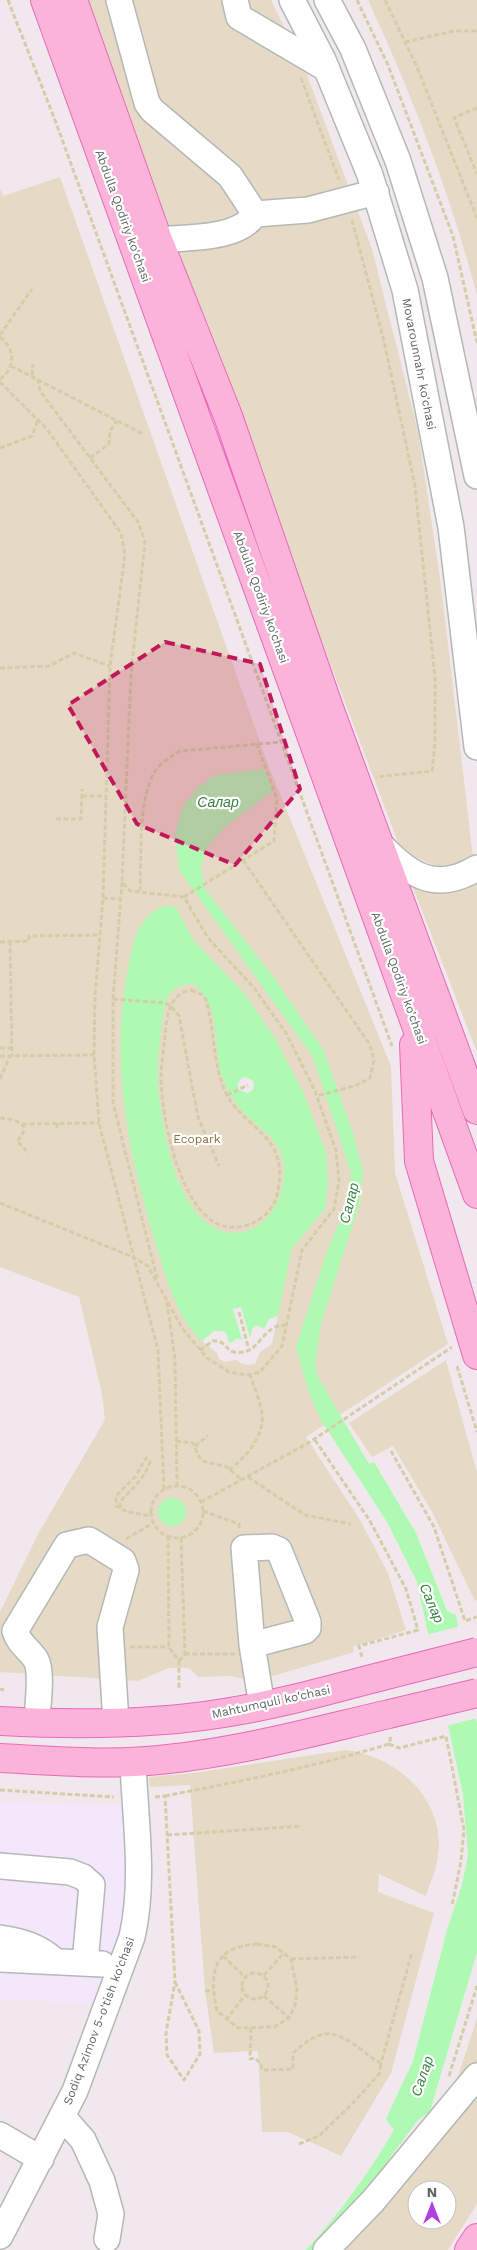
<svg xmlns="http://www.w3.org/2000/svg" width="477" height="2250" viewBox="0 0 477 2250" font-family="'Work Sans',sans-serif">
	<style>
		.medical { fill: #f5e7fb }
		.green { fill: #e6dac7; fill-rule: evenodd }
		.water { fill: #aefab3; fill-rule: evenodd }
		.pier { fill: #f0e8ed }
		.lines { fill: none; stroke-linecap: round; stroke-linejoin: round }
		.minor-casing { stroke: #b3b9b5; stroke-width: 28 }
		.major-casing { stroke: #ea68bc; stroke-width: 30 }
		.path { stroke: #d2cea7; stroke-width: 3; stroke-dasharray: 5 2.5; stroke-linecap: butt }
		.minor { stroke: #fff; stroke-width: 25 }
		.major { stroke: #fbb3d9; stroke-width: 28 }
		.major-bridge-casing { stroke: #ea68bc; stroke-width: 30; stroke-linecap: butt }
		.major-bridge { stroke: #fbb3d9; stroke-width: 28 }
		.marked { fill: #c2185b; fill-opacity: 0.2; stroke: #c2185b; stroke-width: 4; stroke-dasharray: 10 6; stroke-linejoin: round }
		.labels { text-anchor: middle; stroke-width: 4.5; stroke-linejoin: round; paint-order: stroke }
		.street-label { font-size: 12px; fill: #5f6761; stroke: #fff }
		.park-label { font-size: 12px; fill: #89703d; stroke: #fff }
		.water-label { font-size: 14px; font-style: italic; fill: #3a8144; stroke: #fff }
	</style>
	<rect width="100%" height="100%" fill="#f0e8ed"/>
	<!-- medical -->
	<path class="medical" d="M0,1802L128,1806L129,1919L101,2004L0,1999Z"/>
	<!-- green -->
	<path class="green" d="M81,0H271L307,75L372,249L418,431L441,585L473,857C467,860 458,866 451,867C433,869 412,855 399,845L188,288Z
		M368,0H477V295C450,193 412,95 368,0Z
		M60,177L269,767L391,1066L395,1173L448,1344L306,1437L360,1520L388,1573L406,1630L353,1647L354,1652L256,1681L229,1676L198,1677L189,1668H169L138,1681L0,1672V1612L39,1532L105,1420L102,1394L79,1297L0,1267V189L3,196Z
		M408,875L465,886L477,883V1052Z
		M446,1360L477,1473V1600L475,1601L431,1510L393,1446L372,1457L349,1423Z
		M345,1750C397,1755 446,1801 438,1855C437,1869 430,1883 426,1896L379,1874L378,1892L434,1913L391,2073L341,2156L288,2132H262L258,2051L214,2053L205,1991L190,1785L150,1787L149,1777L193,1773Z
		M477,2018V2204L448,2250H343L456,2082ZM417,2190H447V2220H417Z"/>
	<!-- water -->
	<path class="water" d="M264,769L273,790L224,828L205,850L201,868L205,889L275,979L324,1051L353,1133L363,1171L360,1202L321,1323L315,1365L318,1377L369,1464L374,1462L416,1533L447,1611L456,1615L477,1724V1952L430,2111L417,2121L340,2226L319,2250H306C340,2213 369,2173 394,2130L386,2119L413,2061L447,1930L462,1885L468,1855L463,1794L417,1582L387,1522L321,1420L309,1393L296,1347L326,1254L348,1201L351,1173L313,1057L179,870L175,834L183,806L199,786L216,775Z
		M163,906H173L178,911L194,941L244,993L275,1038L304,1094L326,1153L328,1181L325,1209L292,1248L272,1344L260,1352L255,1364C246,1366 242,1365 236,1359L225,1362C220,1359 219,1355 215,1352C202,1342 188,1328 180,1312C168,1287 161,1261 153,1234C127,1147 110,1059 128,969C134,941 135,920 163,906ZM193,984C225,1007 210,1048 224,1081C229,1091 234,1102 242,1110C254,1125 272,1132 280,1151C295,1187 267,1244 222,1231C176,1216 162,1129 158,1086C157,1068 159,1048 161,1030C163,1016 163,1001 172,991C178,985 186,985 193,984Z
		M158 1512a14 14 0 1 1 28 0a14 14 0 1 1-28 0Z"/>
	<!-- pier -->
	<path class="pier" d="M242,1078L246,1077L252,1080L254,1084L253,1090L248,1093L239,1090L231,1094L238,1089V1083Z
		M241,1307L250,1338L252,1329L256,1325L264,1329L269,1319L278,1316L272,1344L260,1352L255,1364L248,1365L242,1364L236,1360L225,1362L219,1359L217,1353L202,1341L214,1331H224L227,1335L228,1341L231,1343L238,1338L242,1340L233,1309Z
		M461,1626L477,1718L446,1726L426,1635Z"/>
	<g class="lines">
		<!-- minor casing -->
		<g class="minor-casing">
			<path id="minor" d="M119,0L147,103L152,110L230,176L255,214C239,240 186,237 158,240
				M235,0L239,17L327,69
				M292,0L323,60L370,175L405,290L451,527L477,747
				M327,0L353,49L398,161L435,278L477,476
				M255,214L308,210L376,192
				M379,843C408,874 435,894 477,868
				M252,1645L305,1631L308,1628V1622L279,1550L272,1547L244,1548L252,1645L262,1706
				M37,1723C37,1707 43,1673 36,1660C30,1650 18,1643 15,1631L67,1545L89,1540L123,1561L126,1570L110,1627L116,1722
				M0,1866L70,1872L83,1877L92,1885L85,1963
				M0,1938C21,1941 38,1946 54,1960
				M0,1959L102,1964
				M62,2116L83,2140L102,2181L111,2214L107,2239
				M0,2135L41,2159
				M0,2236L75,2091L132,1937C145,1881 135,1819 133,1762
				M326,2250L373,2201L477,2076"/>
		</g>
		<!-- major casing -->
		<g class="major-casing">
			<path id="major" d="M45,0L477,1194
				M73,0L158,240L228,416L329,708L477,1110
				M414,1045L419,1161L477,1355
				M0,1721C74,1725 151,1725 224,1713C276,1705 328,1690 379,1677
				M0,1758C55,1761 113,1766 168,1759C243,1751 316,1731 389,1714
				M469,2250L477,2238"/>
		</g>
		<!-- path -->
		<path class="path" d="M8,0L55,120L392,1046
			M357,0L388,65L453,236L477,343
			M385,0L417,67L477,218
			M405,42L454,31H477
			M301,78L339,180
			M477,108L454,118L477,174
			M352,220L384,341L415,486L435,678V744L432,771L376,777
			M0,335L32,289
			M0,337C15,348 16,368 0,379
			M11,366L143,434
			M32,375L33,364
			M0,382L46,428L121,533L125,555L110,666L103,898L95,997L94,1055L99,1123L158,1350L164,1490
			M0,448L32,436L38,420
			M90,458L109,444L110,431L117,421
			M0,668L49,666L74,653L110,666
			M82,796H106
			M56,819H81L82,789
			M243,860L370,1045L374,1061L370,1078L357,1085L317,1096
			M122,882L113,999V1103L157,1278
			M140,891C142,855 137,802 155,771C161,762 171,757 180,751L281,742
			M184,897L274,841L277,799L257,744
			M103,898L120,899
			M10,941L12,1056
			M0,942L29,941V936L100,935
			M191,990L201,994L206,1000C215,1030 212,1059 224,1089C240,1127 286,1133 279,1183C278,1193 276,1203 269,1211C259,1222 244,1229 228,1227C181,1221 161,1116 161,1077C161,1064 164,1049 165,1036C166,1026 167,1014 171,1006C174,998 182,991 191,990Z
			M113,999L165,1003L171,1006L179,1016L198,1117L219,1166
			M0,1048H12
			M0,1056L94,1055
			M0,1079L10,1056
			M227,1095L248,1085
			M0,1118C10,1119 19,1119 25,1129L17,1142L23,1146L28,1154
			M57,1123V1131
			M22,1124L99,1123
			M0,1203L133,1257L148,1266L182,1328L207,1358L229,1372L248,1375L260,1372L282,1346L302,1250L334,1209L339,1181L336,1151L315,1091L286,1033L254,988L208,938L184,897L130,891L122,882L131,674L145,541L138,522L40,391L38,379
			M167,1302L175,1359L177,1486
			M239,1312L249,1350
			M200,1350L213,1341H218C225,1343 227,1350 234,1352C260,1357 261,1324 286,1325
			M457,1366L477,1432
			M315,1440L370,1521L406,1589L418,1630L359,1646L362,1657
			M176,1441L193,1443L199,1457L203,1461L227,1467L242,1480
			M195,1446L208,1436
			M391,1451L434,1527L465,1621L477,1617
			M229,1470C246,1457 265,1436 262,1413C260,1400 254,1387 250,1375
			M248,1477L305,1515L351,1524
			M151 1512a26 26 0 1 1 52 0a26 26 0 1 1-52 0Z
			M201,1502L310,1442L452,1347
			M120,1508V1502C131,1489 144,1480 150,1462L146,1458L135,1477L116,1496V1506L127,1512L151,1516
			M203,1511L239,1524V1528
			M168,1536L169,1647L179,1661V1690
			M126,1539L153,1523
			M130,1647H169
			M185,1654H235
			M179,1661L185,1654L181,1538
			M0,1689L4,1690
			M389,1744L399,1748L446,1736L464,1830L461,1861L452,1906
			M0,1790L114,1797
			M165,1796C241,1781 314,1767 389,1744L391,1736
			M155,1797L165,1796L175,1982
			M167,1835L302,1826
			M257,1944L276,1947L291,1959L297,1989L295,2006L289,2018L274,2027L238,2028L217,2011C209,1973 212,1947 257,1944Z
			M223,1956L245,1977
			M291,1959L359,1957
			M242 1986a13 13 0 1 1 26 0a13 13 0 1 1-26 0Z
			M264,1975L284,1953
			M175,1982L199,2031L200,2054L184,2080L167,2055L166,2033Z
			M205,1991L213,1990
			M264,1996L289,2018
			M226,2020L245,1995
			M251,2028L250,2059L255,2058L261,2064L262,2070L293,2069V2053C321,2028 332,2028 362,2050C368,2055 374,2060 381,2063L412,1952
			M449,2076L477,1986
			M299,2144L319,2136L355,2101L379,2074L381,2063"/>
		<!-- minor -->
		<use href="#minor" class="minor"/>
		<!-- major -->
		<use href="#major" class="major"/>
		<!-- major-bridge casing -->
		<g class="major-bridge-casing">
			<path id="major-bridge" d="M379,1677L477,1652
				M389,1714L477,1693"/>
		</g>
		<!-- major-bridge -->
		<use href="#major-bridge" class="major-bridge"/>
	</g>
	<!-- marked area -->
	<path class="marked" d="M165,642L260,664L300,789L235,865L137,824L68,705Z"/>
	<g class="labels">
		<!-- street labels -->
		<g class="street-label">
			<text transform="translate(123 216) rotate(70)" y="4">Abdulla Qodiriy ko'chasi</text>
			<text transform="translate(419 364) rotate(79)" y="4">Movarounnahr ko'chasi</text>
			<text transform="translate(261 597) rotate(70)" y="4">Abdulla Qodiriy ko'chasi</text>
			<text transform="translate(399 978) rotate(70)" y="4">Abdulla Qodiriy ko'chasi</text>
			<text transform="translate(271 1702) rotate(-12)" y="4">Mahtumquli ko'chasi</text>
			<text transform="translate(99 2021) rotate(-69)" y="4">Sodiq Azimov 5-o'tish ko'chasi</text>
		</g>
		<!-- park labels -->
		<g class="park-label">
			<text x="197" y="1143">Ecopark</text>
		</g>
		<!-- water labels -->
		<g class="water-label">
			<text x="218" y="807">Салар</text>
			<text transform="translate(349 1203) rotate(-76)" y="5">Салар</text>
			<text transform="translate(432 1603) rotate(67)" y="5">Салар</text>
			<text transform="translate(422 2076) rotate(-71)" y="5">Салар</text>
		</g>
	</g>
	<!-- north arrow -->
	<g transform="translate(432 2205)"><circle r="24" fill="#ffffff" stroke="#bfc2c0"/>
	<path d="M0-4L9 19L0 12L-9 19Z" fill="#b13fe0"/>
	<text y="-8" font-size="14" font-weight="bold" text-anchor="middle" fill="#5f6761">N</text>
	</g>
</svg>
